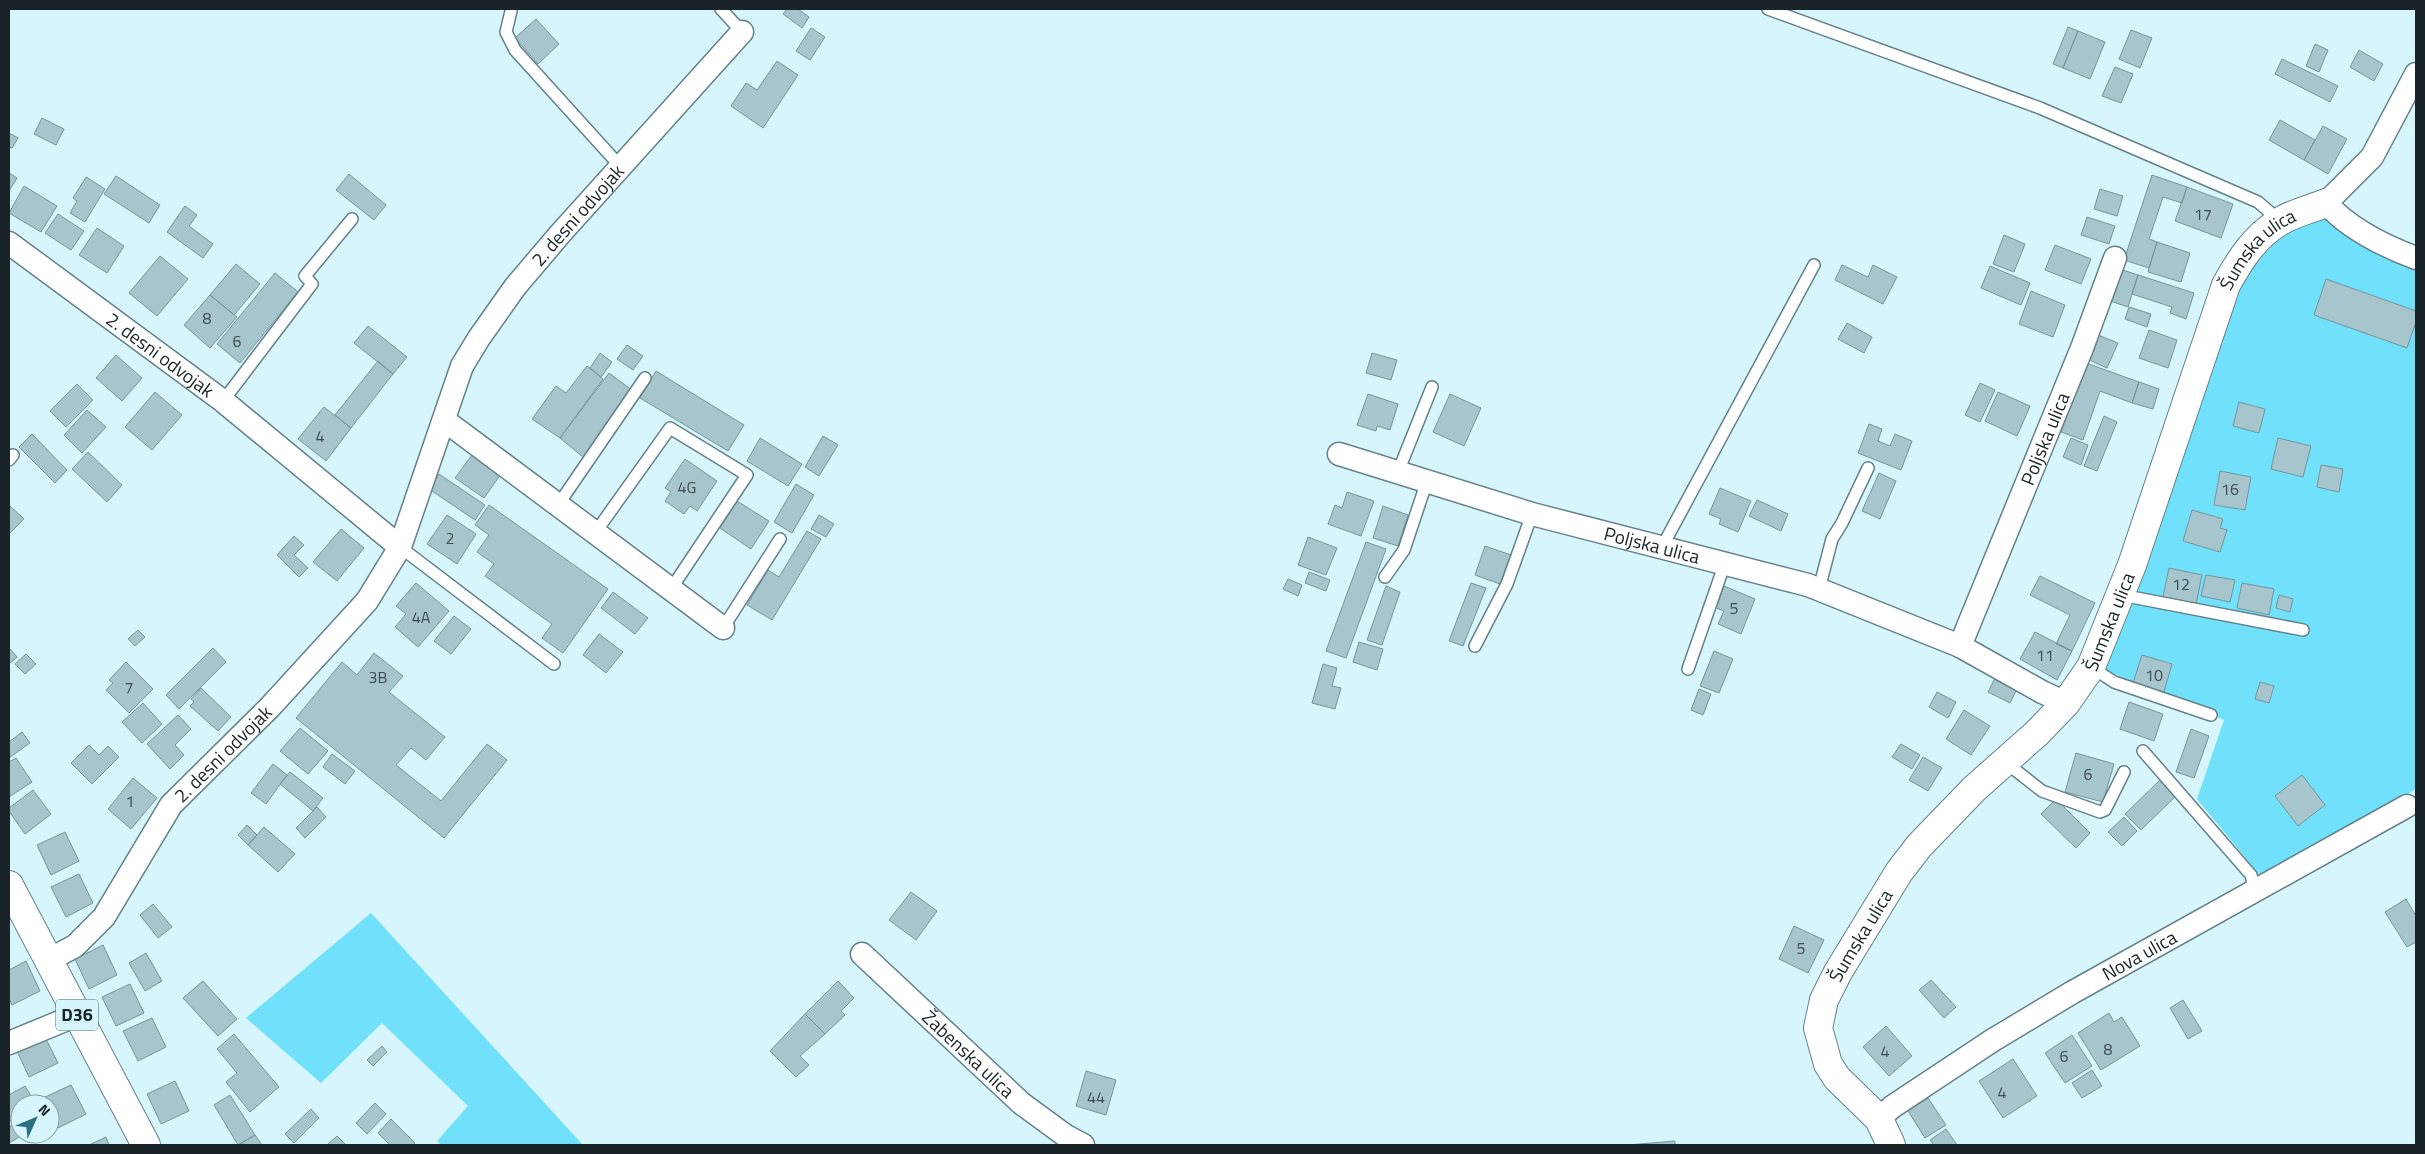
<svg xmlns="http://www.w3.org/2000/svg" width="2425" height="1154" viewBox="0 0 2425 1154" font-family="'Titillium Web',sans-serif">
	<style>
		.green { fill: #71e0fb }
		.building { fill: #a7c5cd; stroke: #77949c }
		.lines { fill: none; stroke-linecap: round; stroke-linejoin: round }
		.service-casing { stroke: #648188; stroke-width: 14 }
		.minor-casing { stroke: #648188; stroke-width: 25 }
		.tertiary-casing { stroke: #648188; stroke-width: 30 }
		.primary-casing { stroke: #648188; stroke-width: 30 }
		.service { stroke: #fff; stroke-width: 11 }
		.minor { stroke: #fff; stroke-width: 22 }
		.tertiary { stroke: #fff; stroke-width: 28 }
		.primary { stroke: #fff; stroke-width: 28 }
		.labels { text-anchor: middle; stroke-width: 4; stroke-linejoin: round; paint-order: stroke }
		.number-label { font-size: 16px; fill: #3c4c50 }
		.shield { fill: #d6f5fd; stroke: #516367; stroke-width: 1 }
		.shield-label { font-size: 18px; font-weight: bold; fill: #182427 }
		.street-label { font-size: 19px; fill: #182427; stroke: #d6f5fd }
	</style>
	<rect width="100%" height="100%" fill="#d6f5fd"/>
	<!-- green -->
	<path class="green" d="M2326,218L2416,257V789L2263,879L2197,799L2224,720L2103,669L2232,296L2260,247L2310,219Z
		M371,913L583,1145H441L437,1141L468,1106L382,1023L321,1083L246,1018Z"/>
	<!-- building -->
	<path class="building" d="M787,9H798L809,17L802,28L783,14Z
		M536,19L559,44L538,64L515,38Z
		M2068,27L2078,31L2063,68L2053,64Z
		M811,28L825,37L810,60L796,51Z
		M2131,30L2152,38L2140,68L2119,59Z
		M2078,31L2105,42L2090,79L2063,68Z
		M2315,44L2328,50L2319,72L2306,66Z
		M2359,50L2383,64L2374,81L2350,67Z
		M2282,59L2338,86L2330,102L2275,74Z
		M777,61L798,75L763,128L731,106L746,83L757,90Z
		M2115,67L2133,74L2121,103L2102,96Z
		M42,118L64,129L56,145L34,134Z
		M2280,120L2315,140L2304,160L2269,140Z
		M2323,126L2347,139L2328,174L2304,160Z
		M9,133L18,138L12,148L9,147Z
		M9,173L17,178L9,191Z
		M349,174L386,205L374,220L336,190Z
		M2152,175L2187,187L2182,203L2163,197L2149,239L2157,242L2149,268L2124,260Z
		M116,176L160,205L149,223L104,194Z
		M86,177L105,189L85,222L70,213L77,201L73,198Z
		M24,186L57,206L41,232L9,213Z
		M2187,187L2233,204L2221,238L2175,221Z
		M2100,189L2123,196L2117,216L2094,209Z
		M185,206L197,215L189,226L213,244L203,258L167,232Z
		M58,214L84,231L71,250L45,233Z
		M2087,217L2115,226L2109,244L2081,235Z
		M97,228L124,246L107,273L79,255Z
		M2004,235L2025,244L2014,272L1993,264Z
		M2157,242L2190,253L2181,282L2148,272Z
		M2055,245L2091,259L2081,284L2045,270Z
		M160,256L188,279L157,316L129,293Z
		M236,264L260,284L234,315L210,295Z
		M1842,265L1868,277L1873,265L1897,277L1883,304L1835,280Z
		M1990,266L2030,283L2021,305L1981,288Z
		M2120,269L2138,275L2128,307L2110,301Z
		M275,273L298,292L240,363L217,344Z
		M2138,275L2194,293L2186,319L2170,313L2172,307L2132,294Z
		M2326,279L2416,311V322L2407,348L2314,315Z
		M2031,291L2065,305L2053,337L2019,324Z
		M210,295L237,317L210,348L184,325Z
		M2129,307L2151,314L2147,327L2125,319Z
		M1847,323L1872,337L1864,353L1838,339Z
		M368,326L407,357L393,374L354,343Z
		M2149,330L2177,340L2168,368L2139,358Z
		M2098,335L2118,343L2107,368L2087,359Z
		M627,345L643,356L633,370L617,359Z
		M600,353L612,362L601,377L590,368Z
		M1372,353L1397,360L1391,380L1366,373Z
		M116,355L142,378L122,401L96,378Z
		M378,361L393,374L351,428L335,415Z
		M2086,363L2139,382L2132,403L2100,391L2083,440L2061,432Z
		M587,366L603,379L560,438L532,419L556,386L566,393Z
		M656,371L744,425L728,451L640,398Z
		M609,373L633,391L583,457L560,438Z
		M2139,382L2159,389L2153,409L2132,403Z
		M1980,383L1995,390L1980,422L1965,415Z
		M77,384L93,400L66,427L50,411Z
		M155,392L182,415L152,450L125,427Z
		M1998,392L2030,406L2017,436L1985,421Z
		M1368,394L1398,404L1390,430L1377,426L1376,431L1357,425Z
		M1450,394L1481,408L1464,446L1433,432Z
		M2239,402L2265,409L2259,433L2233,426Z
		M324,407L351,428L326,461L298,439Z
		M87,410L106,427L82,453L64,435Z
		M2104,416L2117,422L2097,471L2084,466Z
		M1869,424L1882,429L1878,441L1890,446L1895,434L1912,441L1901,470L1858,453Z
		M32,434L67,470L55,483L19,447Z
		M823,436L838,445L819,476L805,467Z
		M760,438L802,464L788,486L747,461Z
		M2071,438L2088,445L2081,465L2063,457Z
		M2278,438L2311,446L2303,477L2271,469Z
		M475,451L503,471L484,498L455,478Z
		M88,452L122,485L107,502L72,469Z
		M685,459L717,481L697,511L690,506L684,514L665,501L671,492L665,488Z
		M2321,465L2343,469L2339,492L2317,487Z
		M2220,471L2251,477L2245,510L2214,505Z
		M1879,473L1896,481L1880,519L1862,511Z
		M439,474L485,505L475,520L429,489Z
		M796,484L814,495L792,533L774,522Z
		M1720,488L1751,501L1738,532L1719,524L1721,519L1709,514Z
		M1347,492L1374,501L1361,536L1328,524L1335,505L1342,508Z
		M1757,500L1788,514L1781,531L1749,516Z
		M737,501L769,521L751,549L720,528Z
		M9,505L24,519L9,534Z
		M489,505L608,589L563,653L542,638L552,624L485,576L494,564L477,552L489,535L475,525Z
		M1383,506L1408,515L1398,546L1373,538Z
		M2192,510L2223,519L2220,528L2227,530L2220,552L2183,541Z
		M447,515L476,534L457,564L427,544Z
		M819,515L834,524L826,537L811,529Z
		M341,529L364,548L337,581L313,562Z
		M807,531L821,539L772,620L747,605L768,570L779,577Z
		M294,536L304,545L294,555L308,568L299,577L277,555Z
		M1308,537L1337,548L1326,575L1298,565Z
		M1366,542L1386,549L1346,658L1326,651Z
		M1485,546L1511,555L1500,584L1475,575Z
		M2169,568L2202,575L2196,604L2163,597Z
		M1309,572L1330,580L1326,591L1305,583Z
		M2206,575L2235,580L2230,602L2201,596Z
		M2040,576L2095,603L2072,651L2056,644L2070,615L2030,595Z
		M1288,579L1302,585L1298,596L1283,589Z
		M416,583L449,611L418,647L395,627L406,614L396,606Z
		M1471,583L1486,588L1463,646L1449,641Z
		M2242,583L2274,589L2269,615L2237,608Z
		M1386,586L1400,592L1382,645L1367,640Z
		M1724,586L1755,599L1741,634L1718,624L1724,611L1716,608Z
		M613,592L648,618L635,634L601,608Z
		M2279,595L2293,599L2290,612L2276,608Z
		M454,616L471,629L451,654L434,641Z
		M138,630L145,637L135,646L128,639Z
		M2035,632L2072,651L2057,680L2020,659Z
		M599,634L623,652L606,673L583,655Z
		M1359,642L1383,649L1377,670L1353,662Z
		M9,648L17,657L9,664Z
		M213,648L226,662L179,709L166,695Z
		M1714,651L1733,659L1719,693L1700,686Z
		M374,653L403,676L389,692L445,737L426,760L411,748L396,765L441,801L487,744L507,760L444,838L296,718L342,662L357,675Z
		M26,654L36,664L25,674L15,664Z
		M2142,655L2172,664L2164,692L2133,683Z
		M126,662L153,689L129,713L106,690L113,683L109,680Z
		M1323,664L1337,668L1332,686L1341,688L1335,709L1312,703Z
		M1996,676L2018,687L2010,703L1988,692Z
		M2260,682L2274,686L2269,703L2255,699Z
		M201,688L231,717L218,731L190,706L194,702L191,699Z
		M1699,689L1711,694L1703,715L1691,710Z
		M1937,692L1956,702L1948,718L1929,707Z
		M2129,702L2163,714L2154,741L2120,729Z
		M143,703L162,724L142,743L122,722Z
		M1964,710L1990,726L1971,755L1946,739Z
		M178,715L191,729L175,745L184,755L170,769L147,744Z
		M300,728L328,751L308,774L280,751Z
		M2191,729L2209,736L2194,778L2176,772Z
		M22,732L30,743L9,758V742Z
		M1901,744L1920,755L1912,769L1892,757Z
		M89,745L99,755L108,746L119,757L92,784L71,763Z
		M2076,753L2114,764L2103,802L2065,792Z
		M332,754L355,771L345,784L323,767Z
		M1923,757L1942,768L1928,791L1909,780Z
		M16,758L32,782L9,797V762Z
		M273,764L287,775L266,804L251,793Z
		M290,772L323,798L313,811L280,784Z
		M2302,775L2325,805L2298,826L2275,796Z
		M133,778L157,798L131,829L108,809Z
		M2160,780L2176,796L2141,830L2125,814Z
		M33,790L51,814L25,834L9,811V808Z
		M2056,799L2090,833L2076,848L2041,814Z
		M317,807L326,817L305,838L296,828Z
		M2124,817L2137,831L2122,846L2108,832Z
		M247,825L257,835L248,845L238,835Z
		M264,827L295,854L278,872L248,845Z
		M65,832L79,861L51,875L37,845Z
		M79,874L93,903L66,917L51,887Z
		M911,892L937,911L916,940L889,920Z
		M2406,899L2416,916V942L2407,947L2385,912Z
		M153,904L172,927L158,938L140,915Z
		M1794,926L1824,940L1808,973L1779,959Z
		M103,945L117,975L89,989L75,959Z
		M146,953L162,981L145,991L129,963Z
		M26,961L40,991L12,1005L9,998V970Z
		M1931,980L1956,1007L1944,1018L1919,990Z
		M203,981L237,1019L218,1036L183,998Z
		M838,981L854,998L841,1011L845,1015L825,1034L805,1014Z
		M130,984L144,1013L116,1026L102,997Z
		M2183,1000L2202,1031L2188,1039L2170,1008Z
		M2109,1013L2114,1022L2122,1017L2140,1046L2101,1070L2078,1033Z
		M805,1014L825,1034L800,1056L809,1065L796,1077L770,1051Z
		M152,1018L166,1047L138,1061L123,1031Z
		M1886,1026L1912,1056L1889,1076L1863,1047Z
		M43,1033L58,1063L29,1077L15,1047Z
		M234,1034L279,1087L250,1112L226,1082L237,1073L217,1049Z
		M2072,1035L2092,1066L2065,1083L2045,1053Z
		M382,1046L387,1052L373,1066L367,1060Z
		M2013,1059L2037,1096L2003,1118L1979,1081Z
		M2092,1070L2102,1086L2082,1098L2072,1083Z
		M1086,1071L1116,1080L1106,1115L1076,1106Z
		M175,1081L189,1111L161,1124L147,1094Z
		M71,1085L86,1114L58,1128L50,1112V1104H46L43,1098Z
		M25,1086L36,1104H20V1115L9,1122V1095Z
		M230,1095L255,1135L238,1145L214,1105Z
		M1928,1098L1946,1125L1925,1138L1908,1111Z
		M375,1103L386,1114L367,1134L356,1123Z
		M311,1109L319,1118L294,1143L285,1134Z
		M391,1119L415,1143L413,1145H390L378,1133Z
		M20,1121V1134H25L9,1143V1127Z
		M1946,1129L1957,1145H1934L1930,1140Z
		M255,1135L262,1145H238Z
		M337,1136L346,1145H327Z
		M106,1137L109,1145H89Z
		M1675,1141V1145H1628Z"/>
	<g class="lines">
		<!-- service casing -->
		<g class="service-casing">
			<path id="service" d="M721,9L742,32
				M1768,9L2040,108L2258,202L2280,221
				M511,11L506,32L515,50L620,166
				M223,401L312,284L305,276L352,219
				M9,460L13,455
				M1398,472L1432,387
				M558,505L645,378
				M595,533L670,428L747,475L671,589
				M400,547L554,664
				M1662,547L1814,265
				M1385,577L1404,550L1427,481
				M1819,589L1832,539L1842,523L1868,468
				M2121,595L2303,630
				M723,628L780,539
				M1475,646L1507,584L1532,514
				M2091,667L2114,682L2211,715
				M1688,669L1725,563
				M2143,751L2251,875L2255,891
				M2005,762L2042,791L2100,812L2105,810L2124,772"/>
		</g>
		<!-- minor casing -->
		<g class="minor-casing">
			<g id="minor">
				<path d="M2416,74L2372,157L2326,203C2349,229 2384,246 2416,258"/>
				<path id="s1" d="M9,243L223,401L400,547"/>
				<path d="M444,420L723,628"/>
				<path id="s2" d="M1339,454L1532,514L1808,585L1960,646L2042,692L2066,703"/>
				<path id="s3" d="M1960,646L2082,348L2115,258"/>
				<path id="s4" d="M862,954L1021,1103L1066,1136L1083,1145"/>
				<path id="s5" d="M49,960L75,946L104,917L171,805L270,707L367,601L400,547L462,366L479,338L515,287L560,234L742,32"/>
				<path d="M9,1043L77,1015"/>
				<path id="s6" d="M1879,1119L1892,1107L1993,1040L2073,992L2407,806"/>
			</g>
		</g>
		<!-- tertiary casing -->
		<g class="tertiary-casing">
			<g id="tertiary">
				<path id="s7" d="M1891,1145L1879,1119L1837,1078L1828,1064L1818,1028L1824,1000L1838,972L1899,872L1919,846L1974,789L2036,734L2066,703L2091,667L2132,565L2226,285C2240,260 2254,237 2279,222C2293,213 2311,209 2326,203"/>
			</g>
		</g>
		<!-- primary casing -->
		<g class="primary-casing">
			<path id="primary" d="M9,885L146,1145"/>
		</g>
		<!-- service -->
		<use href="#service" class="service"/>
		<!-- minor -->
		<use href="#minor" class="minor"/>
		<!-- tertiary -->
		<use href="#tertiary" class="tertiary"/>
		<!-- primary -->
		<use href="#primary" class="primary"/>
	</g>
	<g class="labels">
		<!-- number labels -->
		<g class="number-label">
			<text x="2203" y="220">17</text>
			<text x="207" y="324">8</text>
			<text x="237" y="347">6</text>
			<text x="320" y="442">4</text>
			<text x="687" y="493">4G</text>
			<text x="2230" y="495">16</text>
			<text x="450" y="544">2</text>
			<text x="2181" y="590">12</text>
			<text x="1734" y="614">5</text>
			<text x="421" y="623">4A</text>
			<text x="2045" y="661">11</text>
			<text x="2154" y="681">10</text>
			<text x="378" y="683">3B</text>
			<text x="129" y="693">7</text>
			<text x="2088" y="780">6</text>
			<text x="130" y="807">1</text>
			<text x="1801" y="954">5</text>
			<text x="2108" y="1055">8</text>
			<text x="1885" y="1057">4</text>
			<text x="2064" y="1062">6</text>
			<text x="2002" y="1098">4</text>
			<text x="1096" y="1103">44</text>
		</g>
		<!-- shield labels -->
		<rect class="shield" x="56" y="999.5" width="42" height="31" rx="4"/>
		<g class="shield-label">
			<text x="77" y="1021">D36</text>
		</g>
		<!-- street labels -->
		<g class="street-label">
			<text dy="7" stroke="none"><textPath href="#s5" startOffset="929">2. desni odvojak</textPath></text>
			<text dy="7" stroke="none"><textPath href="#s7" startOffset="1054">Šumska ulica</textPath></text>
			<text dy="7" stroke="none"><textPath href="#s1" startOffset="188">2. desni odvojak</textPath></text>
			<text dy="7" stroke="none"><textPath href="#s3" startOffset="224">Poljska ulica</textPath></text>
			<text dy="7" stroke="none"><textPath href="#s2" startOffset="326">Poljska ulica</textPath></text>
			<text dy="7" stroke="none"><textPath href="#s7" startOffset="649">Šumska ulica</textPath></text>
			<text dy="7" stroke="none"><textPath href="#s5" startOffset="274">2. desni odvojak</textPath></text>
			<text dy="7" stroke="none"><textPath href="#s7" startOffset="244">Šumska ulica</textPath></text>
			<text dy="7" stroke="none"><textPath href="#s6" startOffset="308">Nova ulica</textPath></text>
			<text dy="7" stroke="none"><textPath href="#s4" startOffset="146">Žabenska ulica</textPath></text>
		</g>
	</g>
	<!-- border -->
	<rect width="2425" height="1154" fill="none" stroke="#182427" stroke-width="20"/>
	<!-- north arrow -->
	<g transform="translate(35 1119) rotate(46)"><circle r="24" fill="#d6f5fd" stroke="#8aa1a7"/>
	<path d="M0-4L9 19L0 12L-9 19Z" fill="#2a6f7f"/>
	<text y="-8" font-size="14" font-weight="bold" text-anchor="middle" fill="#182427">N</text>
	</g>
</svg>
